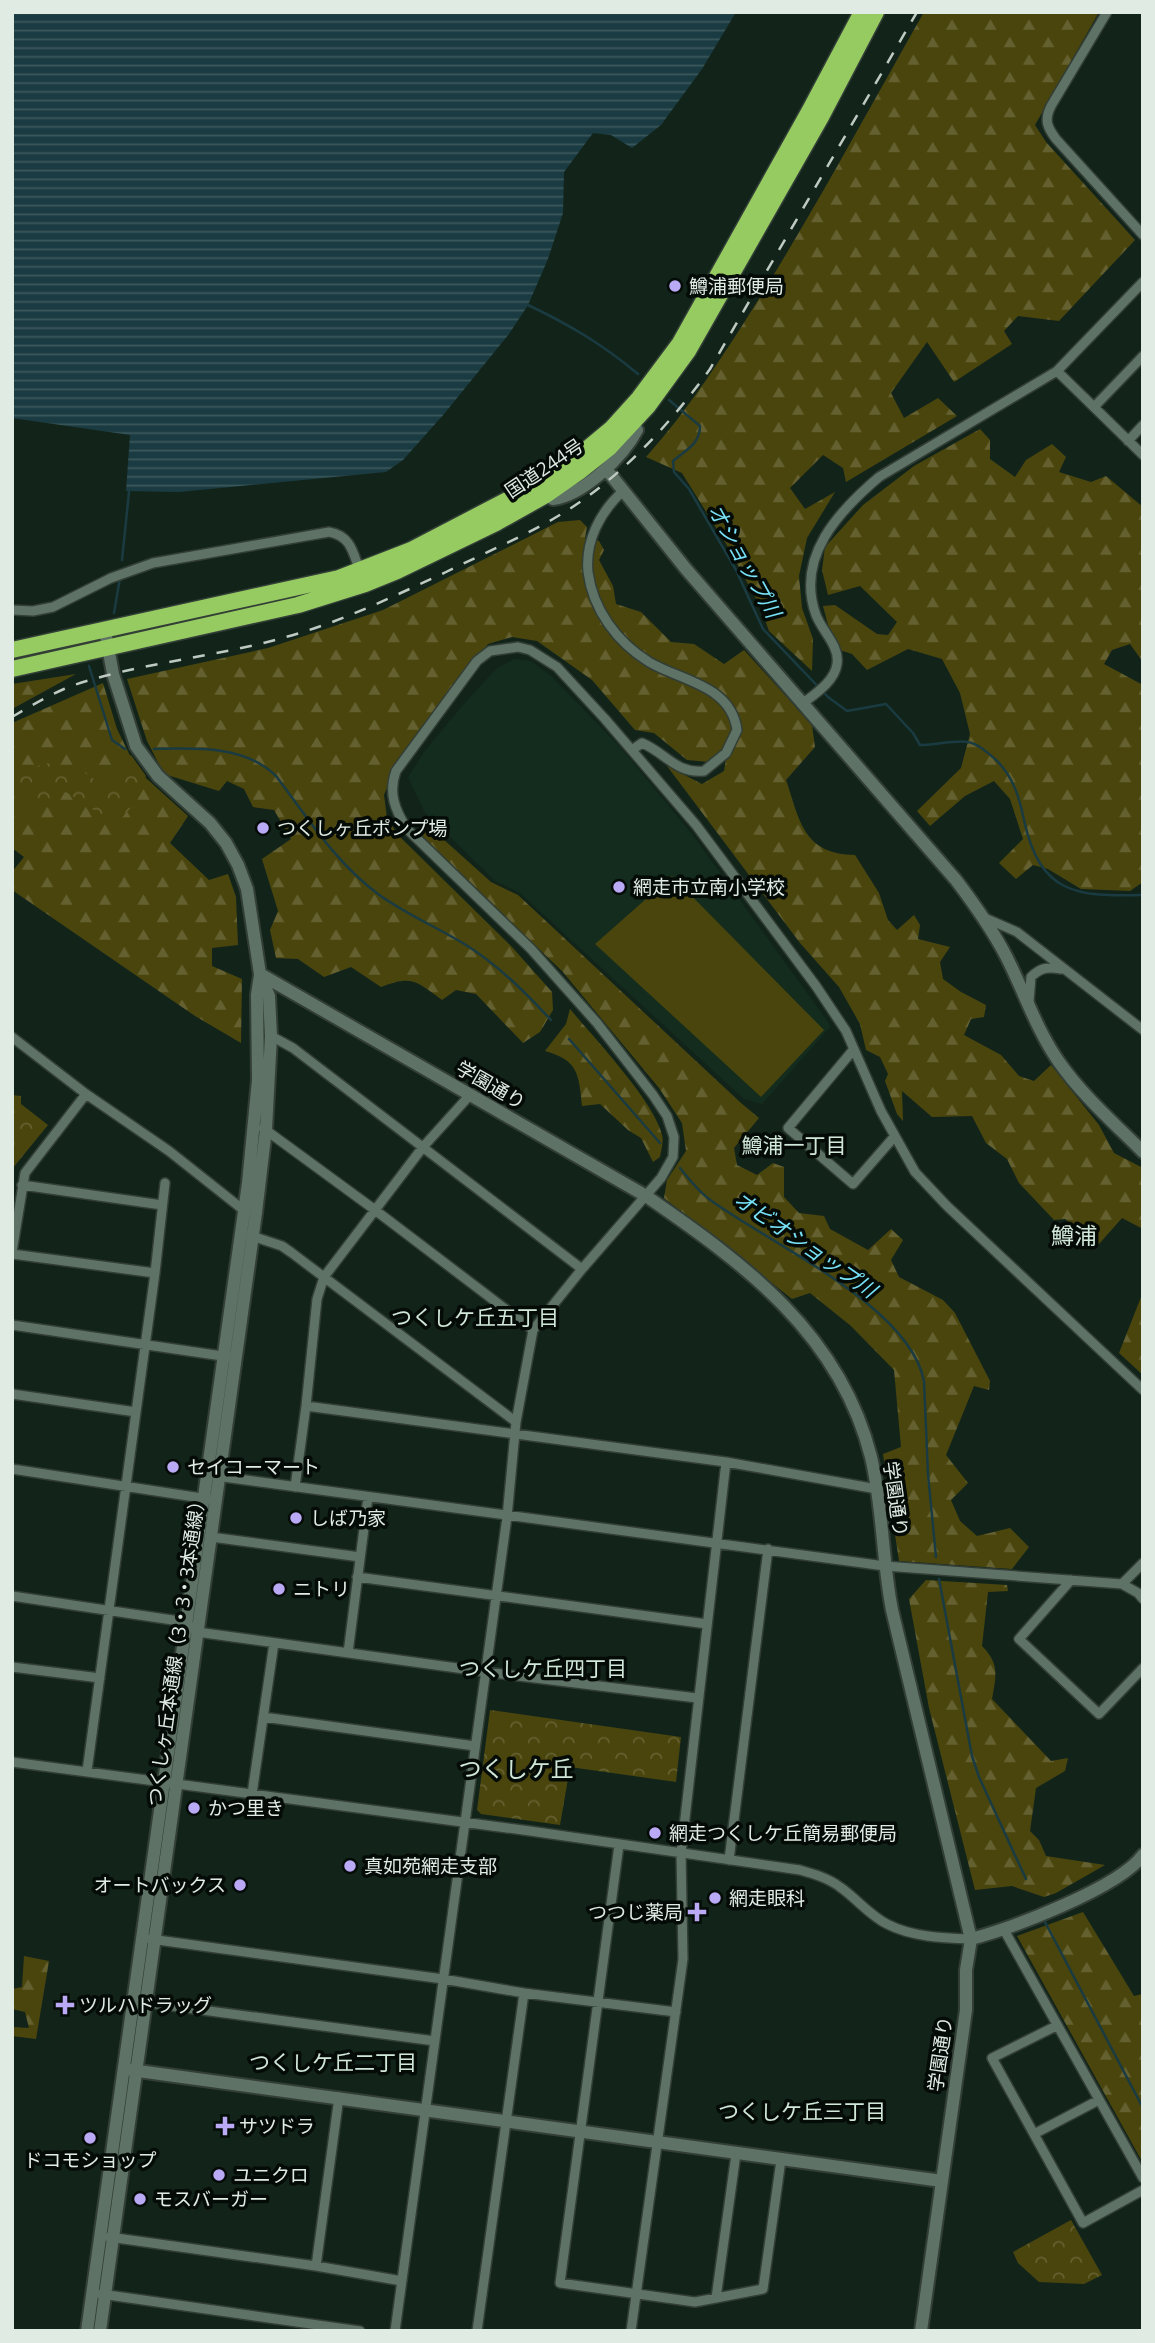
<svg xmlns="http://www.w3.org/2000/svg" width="1155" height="2343" viewBox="0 0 1155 2343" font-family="'Open Sans','Noto Sans JP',sans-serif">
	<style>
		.built { fill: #132c1e }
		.forest { fill: url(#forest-firs) }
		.park { fill: url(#park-crowns) }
		.garden { fill: #4a450d }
		.water { fill: url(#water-rules) }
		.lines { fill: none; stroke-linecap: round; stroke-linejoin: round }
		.stream { stroke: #1a3b41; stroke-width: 2.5 }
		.street-casing { stroke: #323e36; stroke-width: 12 }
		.secondary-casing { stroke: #323e36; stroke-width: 16 }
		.highway-casing { stroke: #323e36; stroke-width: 19 }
		.street { stroke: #5e7266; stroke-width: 9 }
		.secondary { stroke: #5e7266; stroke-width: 12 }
		.highway { stroke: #96cb61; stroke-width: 16 }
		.rail { stroke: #becac3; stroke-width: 2.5; stroke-dasharray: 12 12; stroke-linecap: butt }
		.poi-dot { fill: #baaaf6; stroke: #050b07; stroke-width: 2.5 }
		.labels { text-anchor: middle; stroke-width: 7; stroke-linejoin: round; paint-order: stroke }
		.poi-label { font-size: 19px; fill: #e0ebe4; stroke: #050b07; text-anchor: start }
		.street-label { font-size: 19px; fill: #e0ebe4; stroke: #050b07 }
		.water-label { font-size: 21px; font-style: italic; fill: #78e3f9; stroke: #050b07 }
		.neighbourhood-label { font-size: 21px; fill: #d0e7d9; stroke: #050b07 }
		.quarter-label { font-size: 23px; fill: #d0e7d9; stroke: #050b07 }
	</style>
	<defs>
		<pattern id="forest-firs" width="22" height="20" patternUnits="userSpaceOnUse" patternTransform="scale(1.75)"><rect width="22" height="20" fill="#4a450d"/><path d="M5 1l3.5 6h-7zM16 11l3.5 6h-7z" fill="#646030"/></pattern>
		<pattern id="park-crowns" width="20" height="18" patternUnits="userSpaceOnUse" patternTransform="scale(1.75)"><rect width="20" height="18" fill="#4a450d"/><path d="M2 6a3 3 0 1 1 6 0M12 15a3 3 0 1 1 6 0" fill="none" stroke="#646030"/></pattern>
		<pattern id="water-rules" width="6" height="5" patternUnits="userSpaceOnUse" patternTransform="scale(1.75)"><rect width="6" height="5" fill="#1a3b41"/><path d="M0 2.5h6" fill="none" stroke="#3b585c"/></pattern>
	</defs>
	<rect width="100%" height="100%" fill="#12241a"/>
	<!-- built -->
	<path class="built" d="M514,659L531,661L551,676L620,747L692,834L831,1026L762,1104L744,1099L520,893L495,881L424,811L408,777L424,752L463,705L496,669Z"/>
	<!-- forest -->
	<path class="forest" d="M924,12H1099L1035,125L1046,142L1135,240L1059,321L1018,316L1004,331L1012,344L954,382L927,342L891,393L904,418L938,398L957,416L846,482L843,468L823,455L790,488L805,509L835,492L807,538L799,576L802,608L813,639L812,671L769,631L760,606L728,547L682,473L646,457C689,409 723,356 757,302C816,207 869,109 924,12Z
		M980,429L990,440V459L1015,477L1026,460L1052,444L1066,457L1059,472L1091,482L1106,476L1143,507V662L1130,644L1112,650L1104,664L1143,685V882L1130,891L1081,889L1048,869L1033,865L1016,879L999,863L1023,839L1010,799L994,781L965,796L930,826L917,811L961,768L970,734L960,693L942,659L908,649L867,670L852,654L840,650L828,625L823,606L835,605L877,634L888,635L897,622L860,586L828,595L822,570L825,547L863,505L914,466Z
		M580,520L587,527L585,538L599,541L604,550L599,560L613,586L616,604L641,612L671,642L694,644L724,664L744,650L812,725L815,747L786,780C800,821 803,854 855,855L879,893L888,920L897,930L914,915L920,925L918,939L950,947L940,962L943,979L961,992L986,1005L984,1017L971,1019L964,1035L1001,1055L1019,1076L1034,1081L1051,1065L1099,1125L1114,1153L1143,1168V1229L1122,1218L1099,1244L1065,1219L1054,1220L1019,1183L1007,1159L986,1143L972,1116L932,1117L902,1091L903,1121L897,1114L885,1081L888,1074L880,1057L866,1050L860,1024L839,987L800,943L667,766L702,784L724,771L726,759L709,762L687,760L654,733L635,730L592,680L537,641L512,637L488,644L400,757L384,795L387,818L398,835L512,947L552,992L553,1010L540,1032L523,1043L476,994L456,990L442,1000C416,981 412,975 381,987L351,967L324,977L298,959L276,958L270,930L278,911L262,859L291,839L274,810L253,807L244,789L227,781L219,791L164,774L147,741L127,679L268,648L383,610L558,522Z
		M76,674L12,709V684Z
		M103,683L117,729L137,770L188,816L170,843L209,880L228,874L236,897L238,945L212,948V966L242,979L241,1043L195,1016L12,890V872L24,857L12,848V723Z
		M423,821L491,882L518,895L741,1103L759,1118L734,1148L737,1165L757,1175L773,1163L784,1167V1197L799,1213L824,1216L830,1229L868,1250L891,1229L903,1240L891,1260L899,1277L943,1300L955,1313L990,1381L989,1390L974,1386L946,1455L968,1483L951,1500L960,1521L977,1536L1010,1528L1029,1547L1012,1569L899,1561L883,1454L901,1447L894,1370L851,1326L810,1293L792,1299L664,1198L667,1180L686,1151L682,1123L659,1088L562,971L434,849L417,829Z
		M570,1009C594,1038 654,1101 662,1135C664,1142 661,1150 660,1157L653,1162L641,1138L628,1130L600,1104L582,1106C579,1074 578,1060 545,1051L566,1024Z
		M1143,1292V1375L1119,1353Z
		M926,1580L1007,1585L1008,1591L988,1592L982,1646C1000,1664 996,1676 992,1699L1051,1761L1068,1758L1065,1771L1036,1788L1030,1831L1039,1840L1046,1856L1105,1865L1056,1893L1044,1897L1012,1886L975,1890L929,1708L909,1599Z
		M1083,1912L1134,1996L1143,1994V2163L1017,1936Z
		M24,1956L49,1961L36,2039L12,2036V2027L29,2028L25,2012L12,2009V1989L22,1987Z"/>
	<!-- park -->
	<path class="park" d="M131,755L146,776L136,802L119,821L100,814L66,792L12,812V775L46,763L76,767L103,785L118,781L125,761Z
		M12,1095L21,1096V1104L48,1125L12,1169Z
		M490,1710L681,1737L676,1782L570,1767L560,1825L481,1814L477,1810Z
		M1071,2220L1102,2275L1084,2284L1039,2282L1018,2263L1013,2252Z"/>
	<!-- garden -->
	<path class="garden" d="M672,876L824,1030L761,1097L595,944Z"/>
	<!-- water -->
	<path class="water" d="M12,12H736L702,69L661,125L632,148L611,135L593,133L564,172L563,213L548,259L528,305L509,334L444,414L403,460L386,472L179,492L126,491L130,435L12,418Z"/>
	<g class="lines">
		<!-- stream -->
		<path class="stream" d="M528,305C570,325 602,344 638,374
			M669,400L700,426C700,444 686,450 673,461L674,472L689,489L736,570L763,629L828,697L847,711L886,704L913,733L920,745C932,745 957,740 968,742C978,744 987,752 995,759C1013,776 1019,796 1024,820C1040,894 1076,897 1143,895
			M122,560L129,492
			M114,613L120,578
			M89,666L112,740L125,749
			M154,749C194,748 245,745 276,776C308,818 335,862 378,894C405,914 437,927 466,945C498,965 525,992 551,1020
			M569,1039L660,1143
			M680,1168C689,1179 697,1190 709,1199C768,1243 909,1305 924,1381L928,1474L936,1557
			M939,1579L972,1756L979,1777L1026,1879
			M1045,1922L1143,2108"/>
		<!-- street casing -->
		<g class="street-casing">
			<path id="street" d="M1107,12L1051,106C1044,120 1047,127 1056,139L1143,235
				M1057,371L1143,455
				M1094,407L1143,356
				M1128,441L1143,425
				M623,491C600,512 585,541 588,572C593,610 617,642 649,662C681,681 731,685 737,730L726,753L704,771C676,774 666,753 642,743L632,750
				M12,610L33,611L53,607L111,578L153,563L329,532C352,536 353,554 361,574
				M802,704C815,694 835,681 837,664C840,646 822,631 816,615C795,557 839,511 879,477L1057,371L1143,282
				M985,918L1017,932L1143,1030
				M1029,1002L1031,977C1041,967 1048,967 1061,969
				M271,1036L293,1048L582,1269
				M12,1037L86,1094L169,1151L246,1212
				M854,1049L788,1128L853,1184L894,1137
				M263,1128L375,1210L533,1330
				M22,1185L162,1205
				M249,1235L282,1246L292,1253L516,1422
				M12,1252L25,1173L86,1094
				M12,1254L155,1273
				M12,1325L229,1357
				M12,1394L136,1412
				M306,1406L726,1462L877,1489
				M12,1469L208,1499
				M216,1476L885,1566L1122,1584L1138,1593L1143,1599
				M295,1487L306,1406L317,1299L324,1277L423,1147L470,1095
				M211,1537L360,1557
				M357,1577L707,1624
				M1071,1580L1019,1639L1099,1714L1143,1668
				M1122,1584L1143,1563
				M12,1596L186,1622L197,1632L486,1672L697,1698
				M348,1653L368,1497
				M12,1667L100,1678
				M263,1717L475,1746
				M12,1762L530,1831L800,1870C814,1874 828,1878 840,1887C856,1898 869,1915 887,1924C912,1937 943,1938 971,1939
				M87,1771L155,1273L165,1183
				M252,1794L274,1643
				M619,1845L560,2283L695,2302L763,2289L781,2160
				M729,1860L768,1549
				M1003,1928L1143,2178
				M150,1939L443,1979L524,1993L477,2331
				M524,1993L676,2012
				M142,2002L435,2041
				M1056,2026L992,2058L1083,2223L1143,2190
				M1034,2134L1099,2100
				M109,2237L316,2266L402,2281
				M316,2266L339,2097
				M101,2294L360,2331
				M716,2298L736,2154
				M395,2331L507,1517L516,1422L533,1330L582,1269L661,1178L673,1157L674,1137L667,1116L653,1095L597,1023L531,949L407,829C395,810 388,793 396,771L477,661L490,651L518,647L530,650L557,667L605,719L696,825L816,986L846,1031L881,1111L915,1172L947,1206L1143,1390
				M631,2331L683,1959L681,1853L726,1462"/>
		</g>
		<!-- secondary casing -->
		<g class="secondary-casing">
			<path id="secondary" d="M606,469L686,569L956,880C975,905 992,929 1006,956C1024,991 1036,1029 1059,1062C1082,1095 1114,1123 1143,1152
				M542,490L553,499C583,495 623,457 637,430L627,416
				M260,974L646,1196C745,1264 840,1334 871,1457C883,1507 882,1559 892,1610L971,1939L966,1970V2010L921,2331
				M971,1939C1012,1928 1119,1888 1143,1855
				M131,2070L942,2181
				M87,2331L248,1183L258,1080L257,995L260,975
				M100,2331L256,1213L266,1129L271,1036L269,996L260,974L247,889L238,865L226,843L210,823L158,776L136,746L113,674L105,631"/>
		</g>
		<!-- highway casing -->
		<g class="highway-casing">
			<path id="highway" d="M12,650L339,578L411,550L538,484L575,459L611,429L639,398L680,343L810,110L862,12
				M12,669L298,605L365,584L397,571L496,523L546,495L579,472L609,448L648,406L688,351L821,117L876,12"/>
		</g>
		<!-- street -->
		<use href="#street" class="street"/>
		<!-- secondary -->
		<use href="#secondary" class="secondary"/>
		<!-- highway -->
		<use href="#highway" class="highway"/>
		<!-- rail -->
		<path class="rail" d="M12,717C29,707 46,697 64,689C83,681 104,676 125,671C178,659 234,652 286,637C341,622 392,597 444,573C480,555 518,539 553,519C616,483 668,427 710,369L917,12"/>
	</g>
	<!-- markers -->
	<g class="poi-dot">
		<circle cx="675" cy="286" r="7"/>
		<circle cx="263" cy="828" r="7"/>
		<circle cx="619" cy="887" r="7"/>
		<circle cx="173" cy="1467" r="7"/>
		<circle cx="296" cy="1518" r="7"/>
		<circle cx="279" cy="1589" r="7"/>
		<circle cx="194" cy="1808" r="7"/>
		<circle cx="655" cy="1833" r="7"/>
		<circle cx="350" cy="1866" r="7"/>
		<circle cx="240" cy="1885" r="7"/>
		<circle cx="715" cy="1898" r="7"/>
		<path d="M693.5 1901.5h7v7h7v7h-7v7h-7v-7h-7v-7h7z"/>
		<path d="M61.5 1994.5h7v7h7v7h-7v7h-7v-7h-7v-7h7z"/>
		<path d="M221.5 2115.5h7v7h7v7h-7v7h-7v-7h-7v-7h7z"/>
		<circle cx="90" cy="2138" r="7"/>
		<circle cx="219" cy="2175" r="7"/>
		<circle cx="140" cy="2199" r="7"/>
	</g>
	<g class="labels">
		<!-- poi labels -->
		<g class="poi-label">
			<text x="689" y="293">鱒浦郵便局</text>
			<text x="277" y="835">つくしヶ丘ポンプ場</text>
			<text x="633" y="894">網走市立南小学校</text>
			<text x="187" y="1474">セイコーマート</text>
			<text x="310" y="1525">しば乃家</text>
			<text x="293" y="1596">ニトリ</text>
			<text x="208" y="1815">かつ里き</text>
			<text x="669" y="1840">網走つくしケ丘簡易郵便局</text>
			<text x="364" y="1873">真如苑網走支部</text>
			<text x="226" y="1892" text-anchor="end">オートバックス</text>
			<text x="729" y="1905">網走眼科</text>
			<text x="683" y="1919" text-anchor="end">つつじ薬局</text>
			<text x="79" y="2012">ツルハドラッグ</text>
			<text x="239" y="2133">サツドラ</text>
			<text x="90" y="2167" text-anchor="middle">ドコモショップ</text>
			<text x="233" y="2182">ユニクロ</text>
			<text x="154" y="2206">モスバーガー</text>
		</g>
		<!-- street labels -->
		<g class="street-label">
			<text transform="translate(544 468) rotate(-34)" y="7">国道244号</text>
			<text transform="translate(491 1085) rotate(30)" y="7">学園通り</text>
			<text transform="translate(896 1499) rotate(82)" y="7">学園通り</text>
			<text transform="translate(176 1649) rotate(-82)" y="7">つくしヶ丘本通線（3・3・3本通線）</text>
			<text transform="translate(940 2054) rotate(-82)" y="7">学園通り</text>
		</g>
		<!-- water labels -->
		<g class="water-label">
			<text transform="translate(744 561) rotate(61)" y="7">オショップ川</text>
			<text transform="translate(805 1245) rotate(35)" y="7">オビオショップ川</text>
		</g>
		<!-- neighbourhood labels -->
		<g class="neighbourhood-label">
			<text x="794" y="1153">鱒浦一丁目</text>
			<text x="475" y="1325">つくしケ丘五丁目</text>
			<text x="543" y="1676">つくしケ丘四丁目</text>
			<text x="333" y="2070">つくしケ丘二丁目</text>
			<text x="802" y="2119">つくしケ丘三丁目</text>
		</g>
		<!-- quarter labels -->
		<g class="quarter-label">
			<text x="1074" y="1244">鱒浦</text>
			<text x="516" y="1777">つくしケ丘</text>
		</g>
	</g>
	<!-- border -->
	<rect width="1155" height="2343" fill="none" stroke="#e0ebe4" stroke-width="28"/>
</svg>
